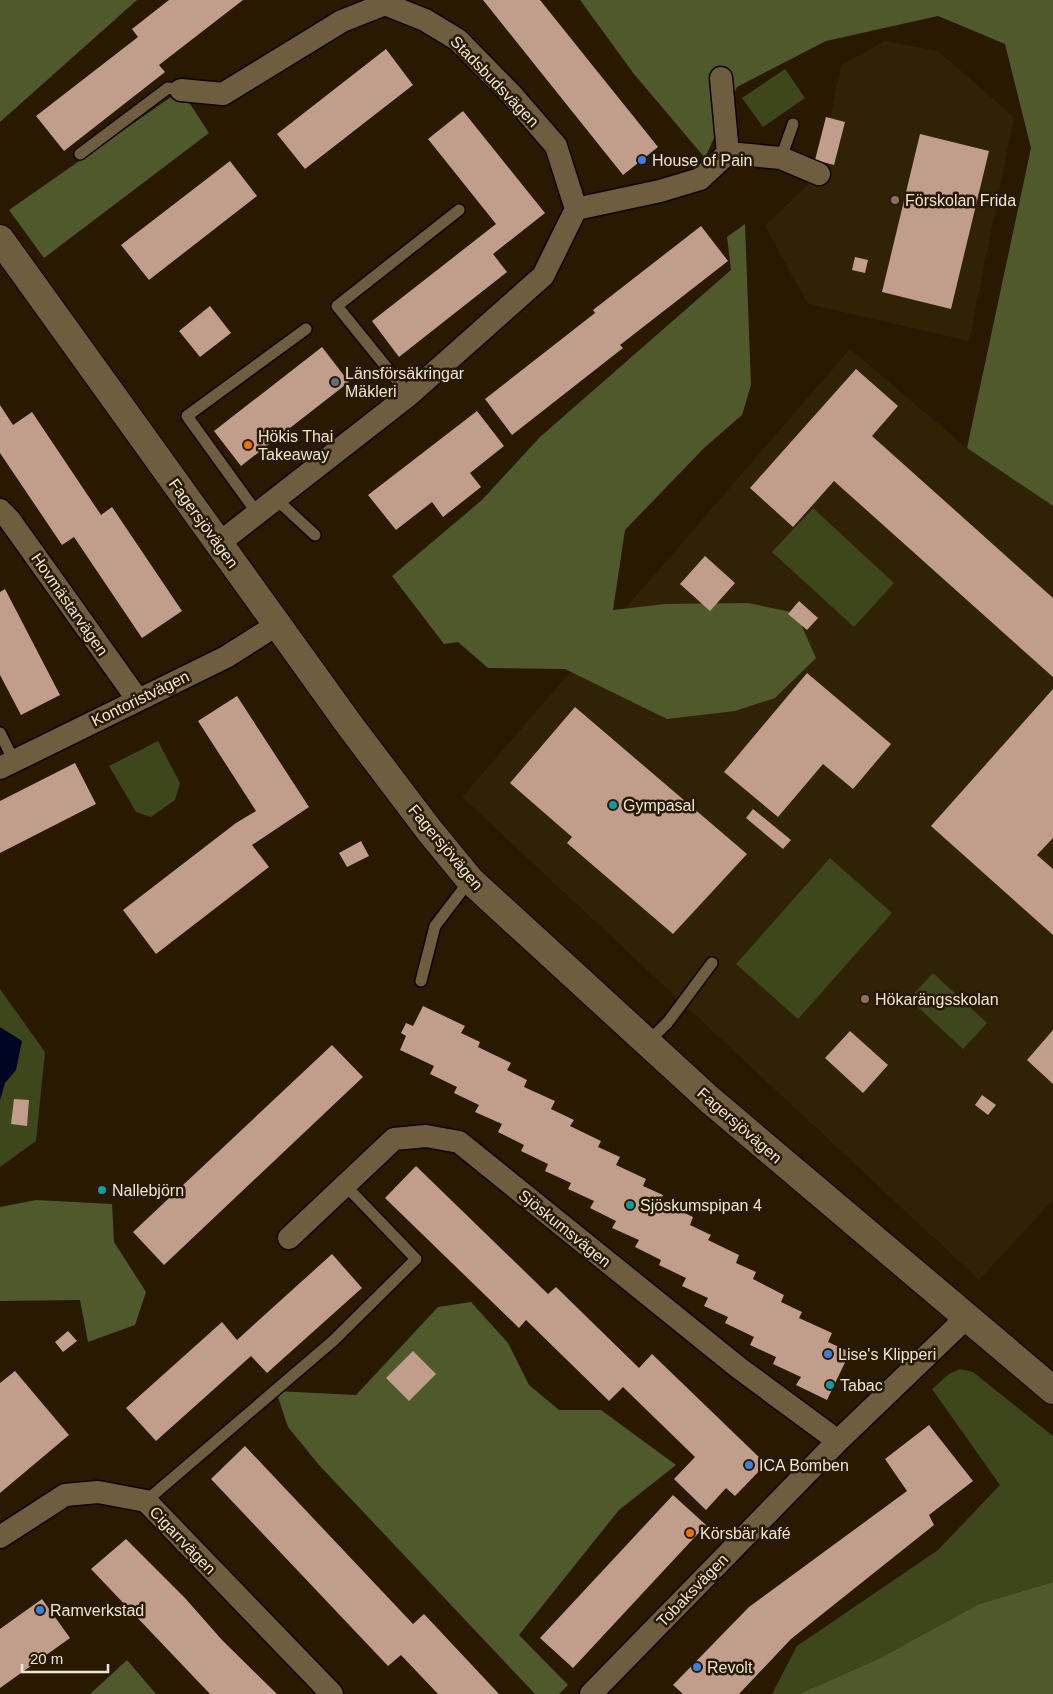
<svg xmlns="http://www.w3.org/2000/svg" width="1053" height="1694" viewBox="0 0 1053 1694" font-family="Helvetica,sans-serif">
	<style>
		.built { fill: #302205 }
		.green { fill: #3e461b }
		.forest { fill: #4f592b }
		.water { fill: #000523 }
		.building { fill: #c19e8b }
		.lines { fill: none; stroke-linecap: round; stroke-linejoin: round }
		.lane-casing { stroke: #100400; stroke-width: 14 }
		.street-casing { stroke: #100400; stroke-width: 25 }
		.secondary-casing { stroke: #100400; stroke-width: 30 }
		.lane { stroke: #6e5e3f; stroke-width: 11 }
		.street { stroke: #6e5e3f; stroke-width: 22 }
		.secondary { stroke: #6e5e3f; stroke-width: 28 }
		.shop-dot { fill: #3f7fe0; stroke: #281900; stroke-width: 2 }
		.education-dot { fill: #8d6e63; stroke: #281900; stroke-width: 2 }
		.service-dot { fill: #5c6f8a; stroke: #281900; stroke-width: 2 }
		.food-dot { fill: #e8710a; stroke: #281900; stroke-width: 2 }
		.culture-dot { fill: #0f9aa8; stroke: #281900; stroke-width: 2 }
		.labels { text-anchor: middle; stroke-width: 5; stroke-linejoin: round; paint-order: stroke }
		.street-label { font-size: 16px; fill: #eee5d4; stroke: #281900 }
		.poi-label { font-size: 16px; fill: #eee5d4; stroke: #281900; text-anchor: start }
	</style>
	<rect width="100%" height="100%" fill="#281900"/>
	<!-- built -->
	<path class="built" d="M885,41L938,51L1014,117L969,341L808,304L765,226L819,174L841,65Z
		M850,349L967,448L1053,506V1200L979,1280L462,797Z"/>
	<!-- green -->
	<path class="green" d="M785,69L805,98L763,127L742,98Z
		M813,508L894,583L854,627L772,552Z
		M158,741L180,783L175,800L151,817L136,812L109,766Z
		M830,858L892,913L798,1019L736,964Z
		M933,973L987,1023L963,1049L909,999Z
		M0,989L45,1052L36,1141L0,1167Z
		M960,1369L973,1372L1053,1436V1582L979,1604L878,1659L799,1694H772L797,1646L938,1550L1000,1485L932,1389L949,1374Z"/>
	<!-- forest -->
	<path class="forest" d="M0,0H137L0,122Z
		M580,0H1053V506L967,448L1031,148L1005,44L938,16L826,41L737,87L705,158L634,74Z
		M181,90L209,133L44,258L9,210Z
		M745,224L751,385L742,415L704,448L625,530L613,610L665,604L748,603L796,613L816,658L775,698L735,711L667,719L565,669L488,668L458,642L444,644L392,576L482,500L540,437L731,270L727,237Z
		M36,1200L112,1204L114,1242L146,1292L135,1325L88,1342L80,1300L0,1301V1207Z
		M471,1302L508,1343L529,1385L559,1410H601L676,1465L619,1510L519,1635L568,1685L559,1694H535L319,1465L288,1427L276,1391L356,1395L438,1307Z
		M1053,1582V1694H799L878,1659L979,1604Z
		M127,1660L156,1694H90Z"/>
	<!-- water -->
	<path class="water" d="M0,1027L22,1041L16,1070L5,1083L0,1100Z"/>
	<!-- building -->
	<path class="building" d="M169,0H243L159,65L165,72L64,151L36,116L138,37L132,29Z
		M483,0H540L658,147L623,175Z
		M386,49L413,85L305,169L277,134Z
		M463,111L545,213L493,254L507,272L399,357L372,321L496,224L428,139Z
		M826,117L845,122L834,165L815,160Z
		M920,134L989,151L951,309L882,292Z
		M230,161L257,196L149,280L121,245Z
		M701,226L728,261L620,345L623,348L512,435L485,399L595,313L593,310Z
		M855,257L868,260L865,273L852,270Z
		M210,306L231,333L200,357L179,331Z
		M322,347L349,382L241,466L214,431Z
		M856,369L898,406L872,436L1053,598V677L834,481L793,527L750,488Z
		M0,405L13,425L32,412L101,515L112,507L182,611L142,638L74,537L62,545L0,453Z
		M477,411L504,446L470,473L481,487L443,517L432,502L396,530L368,495Z
		M705,556L735,583L710,611L680,584Z
		M5,589L60,695L21,715L0,675V592Z
		M799,601L818,618L807,630L788,614Z
		M807,673L891,744L853,789L823,764L778,817L724,772Z
		M1053,689V838L1037,855L1053,869V935L931,826Z
		M237,696L309,807L252,845L269,867L156,954L123,910L236,823L256,811L198,721Z
		M575,707L747,854L673,934L567,843L572,837L510,783Z
		M75,763L96,804L0,853V801Z
		M753,809L791,840L783,849L746,818Z
		M361,841L369,856L347,867L339,853Z
		M423,1006L465,1026L461,1033L480,1042L478,1047L511,1063L507,1070L527,1080L524,1087L555,1101L551,1109L574,1120L570,1126L601,1141L598,1147L620,1157L616,1165L646,1179L643,1186L663,1195L660,1201L693,1217L690,1225L711,1235L708,1240L739,1255L736,1263L756,1272L753,1279L784,1295L781,1302L802,1312L799,1318L832,1333L828,1342L850,1352L827,1400L796,1385L801,1377L773,1364L776,1357L750,1345L754,1337L725,1323L728,1317L704,1306L708,1298L682,1286L686,1278L659,1265L661,1260L635,1247L639,1240L612,1228L616,1221L590,1208L594,1201L568,1189L571,1183L545,1171L548,1164L521,1151L524,1145L498,1132L502,1124L475,1112L479,1105L454,1093L457,1087L430,1074L434,1066L400,1050L406,1036L401,1033L406,1023L413,1026Z
		M1053,1030V1084L1027,1060Z
		M850,1031L888,1065L863,1093L825,1058Z
		M332,1045L363,1077L164,1265L133,1232Z
		M982,1095L996,1105L988,1115L975,1105Z
		M14,1099L29,1100L27,1126L11,1124Z
		M416,1166L548,1294L556,1287L639,1368L652,1354L766,1464L735,1496L726,1488L706,1510L674,1479L695,1457L623,1387L609,1401L526,1320L519,1328L385,1198Z
		M332,1254L362,1288L267,1373L251,1356L156,1441L126,1408L222,1322L237,1340Z
		M68,1331L77,1341L63,1352L55,1342Z
		M413,1351L436,1374L409,1401L386,1378Z
		M15,1371L69,1435L0,1493V1383Z
		M929,1425L973,1481L929,1515L934,1525L791,1639L739,1694H683L673,1685L749,1607L907,1491L885,1459Z
		M245,1446L413,1624L424,1614L499,1694H438L401,1655L388,1666L211,1479Z
		M673,1495L706,1525L573,1668L540,1638Z
		M126,1539L185,1598L222,1640L277,1694H210L91,1569Z
		M42,1599L70,1638L0,1688V1629Z"/>
	<g class="lines">
		<!-- lane casing -->
		<g class="lane-casing">
			<path id="lane" d="M80,154L168,88L181,90
				M781,158L793,124
				M409,395L337,306L459,210
				M276,499L315,535
				M257,513L187,416L306,329
				M0,733L14,761
				M421,981L435,926L470,880
				M647,1043L668,1022L712,963
				M146,1501L333,1341L416,1259L344,1184"/>
		</g>
		<!-- street casing -->
		<g class="street-casing">
			<path id="street" d="M181,90L223,94L342,21L385,4L425,20L458,40L511,94L556,146L576,209
				M728,153L781,158L819,174
				M0,510L9,519L138,700
				M218,544L409,395L535,283L543,276L576,209L660,191L700,179L728,153L721,78
				M0,768L226,657L278,624
				M289,1238L394,1139L426,1136L459,1142L739,1368L838,1441
				M0,1537L65,1495L98,1492L146,1501L332,1694
				M591,1694L838,1441L966,1318"/>
		</g>
		<!-- secondary casing -->
		<g class="secondary-casing">
			<path id="secondary" d="M0,239L351,727L429,830L470,880L710,1100L1053,1390"/>
		</g>
		<!-- lane -->
		<use href="#lane" class="lane"/>
		<!-- street -->
		<use href="#street" class="street"/>
		<!-- secondary -->
		<use href="#secondary" class="secondary"/>
	</g>
	<!-- markers -->
	<g class="shop-dot">
		<circle cx="642" cy="160" r="5"/>
		<circle cx="828" cy="1354" r="5"/>
		<circle cx="749" cy="1465" r="5"/>
		<circle cx="40" cy="1610" r="5"/>
		<circle cx="697" cy="1667" r="5"/>
	</g>
	<g class="education-dot">
		<circle cx="895" cy="200" r="5"/>
		<circle cx="865" cy="999" r="5"/>
	</g>
	<circle class="service-dot" cx="335" cy="382" r="5"/>
	<g class="food-dot">
		<circle cx="248" cy="445" r="5"/>
		<circle cx="690" cy="1533" r="5"/>
	</g>
	<g class="culture-dot">
		<circle cx="613" cy="805" r="5"/>
		<circle cx="102" cy="1190" r="5"/>
		<circle cx="630" cy="1205" r="5"/>
		<circle cx="830" cy="1385" r="5"/>
	</g>
	<g class="labels">
		<!-- street labels -->
		<g class="street-label">
			<text transform="translate(495 81) rotate(46)" y="6">Stadsbudsvägen</text>
			<text transform="translate(204 523) rotate(54)" y="6">Fagersjövägen</text>
			<text transform="translate(70 604) rotate(55)" y="6">Hovmästarvägen</text>
			<text transform="translate(140 698) rotate(-26)" y="6">Kontoristvägen</text>
			<text transform="translate(446 847) rotate(50)" y="6">Fagersjövägen</text>
			<text transform="translate(740 1125) rotate(41)" y="6">Fagersjövägen</text>
			<text transform="translate(565 1228) rotate(39)" y="6">Sjöskumsvägen</text>
			<text transform="translate(183 1540) rotate(46)" y="6">Cigarrvägen</text>
			<text transform="translate(692 1590) rotate(-46)" y="6">Tobaksvägen</text>
		</g>
		<!-- poi labels -->
		<g class="poi-label">
			<text x="652" y="166">House of Pain</text>
			<text x="905" y="206">Förskolan Frida</text>
			<text x="345" y="379">Länsförsäkringar<tspan x="345" dy="18">Mäkleri</tspan></text>
			<text x="258" y="442">Hökis Thai<tspan x="258" dy="18">Takeaway</tspan></text>
			<text x="623" y="811">Gympasal</text>
			<text x="875" y="1005">Hökarängsskolan</text>
			<text x="112" y="1196">Nallebjörn</text>
			<text x="640" y="1211">Sjöskumspipan 4</text>
			<text x="838" y="1360">Lise's Klipperi</text>
			<text x="840" y="1391">Tabac</text>
			<text x="759" y="1471">ICA Bomben</text>
			<text x="700" y="1539">Körsbär kafé</text>
			<text x="50" y="1616">Ramverkstad</text>
			<text x="707" y="1673">Revolt</text>
		</g>
	</g>
	<!-- scale -->
	<path d="M22 1664v8h86v-8" fill="none" stroke="#eee5d4" stroke-width="2.5"/>
	<text x="30" y="1664" font-size="15" fill="#eee5d4" stroke="#281900" stroke-width="4" paint-order="stroke">20 m</text>
</svg>
